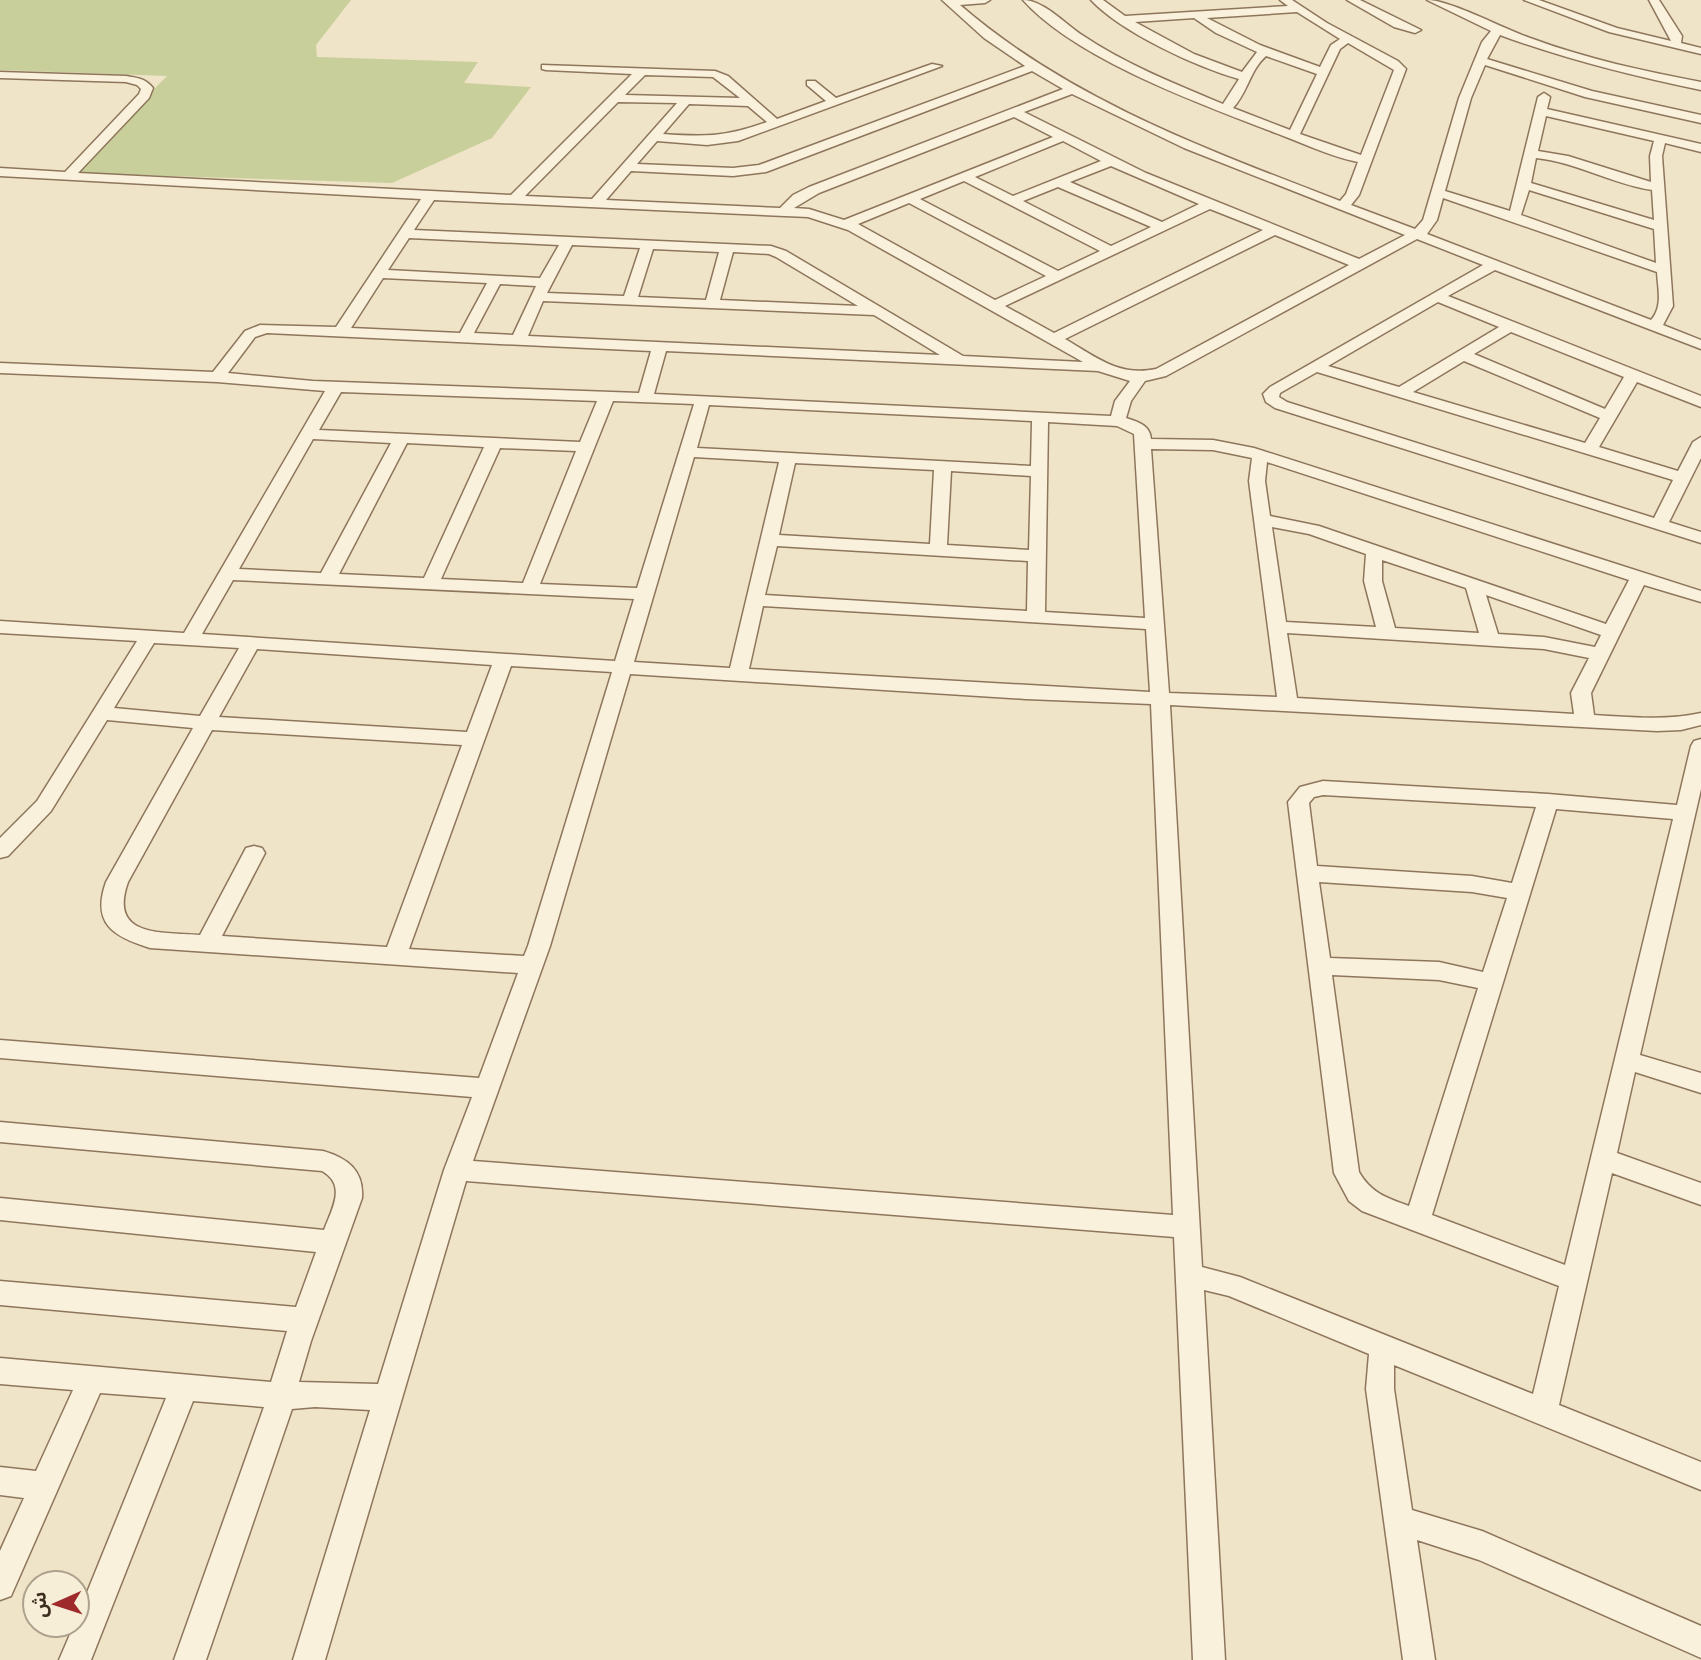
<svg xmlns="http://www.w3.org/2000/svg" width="1701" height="1660" viewBox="0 0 1701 1660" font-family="Georgia,'Noto Sans Arabic',serif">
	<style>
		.green { fill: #c9cf9b }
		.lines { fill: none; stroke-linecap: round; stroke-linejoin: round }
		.minor-casing { stroke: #8d765c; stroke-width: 3 }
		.minor { fill: #faf1dc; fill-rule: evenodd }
	</style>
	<rect width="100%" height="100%" fill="#f0e4c8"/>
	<!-- green -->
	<path class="green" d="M0,0H351L316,45L317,57L478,62L464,83L531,87L492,138L392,183L71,173L167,76L0,70Z"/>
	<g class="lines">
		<!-- minor casing -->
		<g class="minor-casing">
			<path id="minor" d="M942,0H990L985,3L960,5C1070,100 1206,149 1340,201L1346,194L1358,162C1328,156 1301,142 1273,132C1198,103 1076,59 1023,0C1043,0 1064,23 1082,35C1125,64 1175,84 1223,104L1239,79C1196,67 1121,32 1091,0H1103L1125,16L1288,6L1280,0H1292L1327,23L1398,61L1406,69L1359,195L1351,205L1415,229L1423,220L1459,98L1482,42L1491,31L1427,0C1451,0 1505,30 1533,39C1587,59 1644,71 1701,82V90C1633,76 1565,59 1500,35L1487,59L1592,91L1701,115V123L1585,97L1485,65L1471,98L1445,191L1510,211L1538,97L1544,93L1550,97L1547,109L1701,144V152L1665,143L1662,156L1673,306L1663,325L1701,340V349L1495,270L1448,296L1701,396V407L1637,382L1599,447L1678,471L1693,442L1701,437V458L1669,522L1701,532V543L1275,408L1266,402L1263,394L1270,387L1483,265L1417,239L1166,376L1145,381L1131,401L1126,418C1138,422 1150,425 1151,439L1213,440L1254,448L1701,591V602L1644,585L1591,693L1594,715C1630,717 1665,721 1701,713V725L1681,730L1657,731L1170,705L1202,1267L1240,1277L1533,1394L1559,1286L1362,1211L1349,1201L1334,1173L1288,802L1300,787L1323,781L1548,794L1677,805L1691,746L1694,741L1701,739V789L1640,1055L1701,1073V1093L1635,1072L1617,1153L1701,1183V1205L1612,1173L1559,1405L1701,1462V1490L1394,1365V1389L1412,1510L1482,1531L1701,1626V1658L1479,1560L1417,1540L1435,1660H1403L1366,1389L1369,1354L1229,1296L1204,1290L1225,1660H1193L1174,1237L466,1181L325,1660H293L370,1410L315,1407L292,1409L206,1660H174L264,1407L193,1401L91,1660H59L74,1625H77V1617L166,1398L100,1393L11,1596L0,1600V1551L24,1498L0,1495V1467L36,1471L73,1390L0,1384V1358L271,1382L287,1331L0,1305V1281L296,1307L316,1252L0,1220V1198L324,1230C332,1209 347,1185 322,1171L0,1142V1122L323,1151C347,1158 364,1170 362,1198L311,1341L299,1382L378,1384L444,1170L472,1097L0,1058V1040L479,1078L518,973L150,948C114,937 91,924 106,882L193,728L107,720L51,811L8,856L0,858V838L37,801L137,641L0,633V621L184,633L325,391L217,382L0,373V363L213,372L245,331L260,325L336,327L421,199L0,176V168L65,172L139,94L141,89L137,85L126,82L0,78V72L126,76C137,78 145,78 153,88L149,98L78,173L511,195L632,74L546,70L542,69V65L715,71L728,76L777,119L826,101L807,85V81H815L836,98L932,64L942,66L738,141L707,145L657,141L637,164L733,168L759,165L1025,66L984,38ZM1297,12L1340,39L1331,45L1320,67L1260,45L1207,18ZM1194,18L1216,33L1257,52L1242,72L1194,54L1135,22ZM1348,43L1394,70L1361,155L1300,134L1340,49ZM1266,56L1317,74L1290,130L1233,108C1248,92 1250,70 1266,56ZM1032,71L1063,89L809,187L793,195L780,208L606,200L631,171L733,176L766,172ZM645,75L713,77L740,98L625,95ZM1072,94L1184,148L1405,235L1359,259L1146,173L1024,112ZM618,102L677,103L592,199L525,196ZM689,104L748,106L767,122C725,137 706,137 663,134ZM1546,116L1654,141L1650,156L1651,182L1568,156L1538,151ZM1014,117L1053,137L844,220L809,209L794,208L819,193ZM1063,141L1101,161L1013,196L975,177ZM1536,158C1576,162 1612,184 1652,190L1654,220L1531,183ZM1111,166L1199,204L1162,222L1070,182ZM964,181L1100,251L1058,271L920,199ZM1058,187L1151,227L1111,246L1023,201ZM1529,190L1654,229L1656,263L1521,215ZM1443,198L1657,272C1658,289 1663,307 1651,320L1427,234L1437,220ZM434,200L808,217L848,230L1083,362L963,356L786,251L771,246L414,230ZM909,203L1046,276L995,300L858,224ZM1210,209L1263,230L1054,333L1005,306ZM1275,235L1349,265L1156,369C1119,377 1096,357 1065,339ZM409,238L559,245L540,278L388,270ZM572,245L640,248L624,296L547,293ZM653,249L719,252L706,300L638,297ZM733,252L769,254L776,257L858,306L720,300ZM383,278L487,283L460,333L351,328ZM500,284L536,286L513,335L474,333ZM543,301L874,315L940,355L528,336ZM1438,302L1499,327L1399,387L1328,366ZM1511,332L1624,377L1605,409L1474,354ZM267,333L651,351L639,393L313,381L228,373L255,337ZM666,351L1098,371L1130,381L1115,401L1111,416L654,394ZM1464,361L1600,418L1585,443L1413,392ZM1317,372L1673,480L1654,518L1287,402L1279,397L1280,393ZM341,392L597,401L580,442L319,430ZM613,401L694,404L637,588L540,584ZM709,405L1032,421L1031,466L697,448ZM1048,422L1117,426L1134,434L1145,618L1045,612ZM313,439L391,443L321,573L239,569ZM407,443L484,447L424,578L339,574ZM500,448L576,451L523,583L441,579ZM1151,449L1213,450L1252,458L1249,481L1277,697L1169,693ZM694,457L779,462L730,668L634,662ZM1267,462L1629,580L1606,624L1319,526L1270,516L1265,481ZM795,463L934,470L930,544L779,535ZM951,471L1031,476L1029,550L947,545ZM1272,527L1309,534L1366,554L1364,581L1376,627L1286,622ZM777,546L1028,561L1027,611L765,595ZM1382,560L1466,588L1479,633L1395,628L1382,581ZM233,580L634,599L615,661L202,634ZM1486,595L1601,635L1595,647L1544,637L1498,634ZM763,606L1146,629L1150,692L749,669ZM1287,633L1544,649L1589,658L1571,693L1574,714L1297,698ZM154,643L239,648L200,716L114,708ZM257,649L492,665L467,732L219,717ZM511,666L612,672L528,946L524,956L409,949ZM630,674L1026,699L1151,704L1173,1215L473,1161L550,946ZM212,730L462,745L387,947L222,936L265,853L262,848L254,846L246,848L200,935C162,932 108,938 128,882ZM1323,795L1536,807L1512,883L1472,876L1317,866L1309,803L1314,797ZM1556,809L1673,819L1565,1265L1432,1215ZM1319,882L1472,892L1507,898L1483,972L1439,962L1330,958ZM1332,975L1439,980L1478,988L1409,1206C1387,1198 1371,1193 1359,1172Z
				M1347,0H1360L1421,30L1415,33L1394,27Z
				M1524,0H1539L1617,28L1671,41L1649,0H1659L1682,36L1681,43L1701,48V54L1609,32Z"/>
		</g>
		<!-- minor -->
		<use href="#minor" class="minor"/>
	</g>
	<!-- north arrow -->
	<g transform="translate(56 1604) rotate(267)"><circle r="33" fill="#f7eed8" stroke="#ada18e" stroke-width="2"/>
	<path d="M0-5L12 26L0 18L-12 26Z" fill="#9e2a2b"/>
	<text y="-10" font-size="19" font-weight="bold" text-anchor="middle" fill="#3d2e20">ش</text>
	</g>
</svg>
